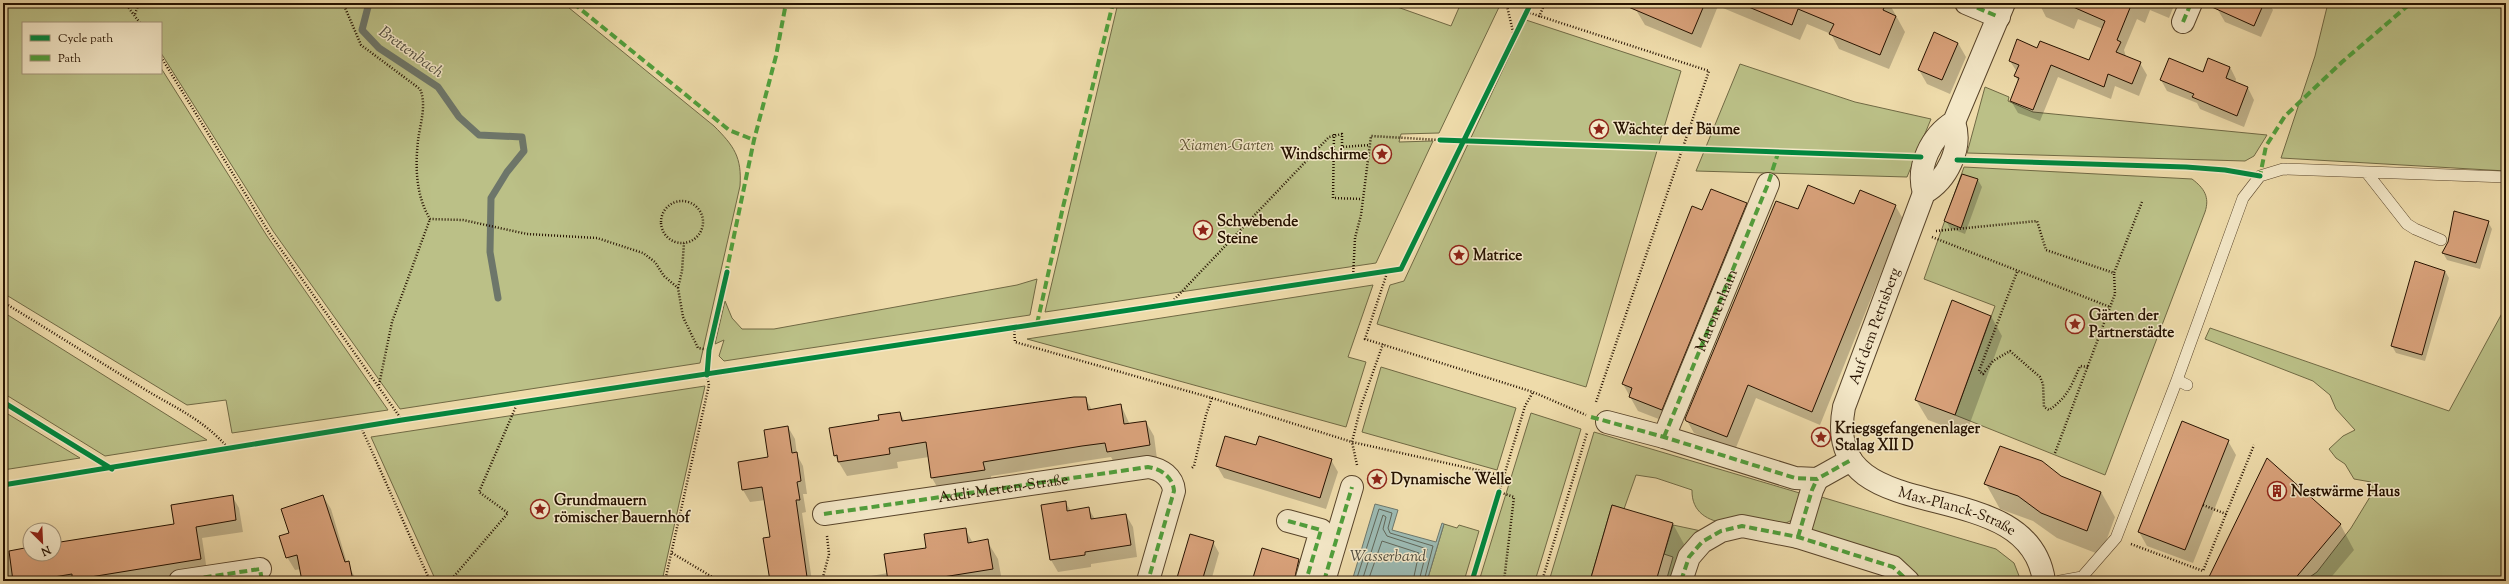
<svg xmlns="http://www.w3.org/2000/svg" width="2509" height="584" viewBox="0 0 2509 584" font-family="'Sorts Mill Goudy',serif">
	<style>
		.green { fill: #bbc087; stroke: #706944 }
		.water { fill: #9cb9b1; stroke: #6d766a }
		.shadow { fill: #0003 }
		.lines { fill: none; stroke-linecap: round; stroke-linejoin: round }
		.shore { stroke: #616658; stroke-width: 1 }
		.stream { stroke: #6d766a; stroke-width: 7 }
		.building { fill: #d9a27b; stroke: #261200 }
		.lane-casing { stroke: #58442a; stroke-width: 12 }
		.street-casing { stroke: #58442a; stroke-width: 24 }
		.path { stroke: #261200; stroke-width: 2.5; stroke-dasharray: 1 2; stroke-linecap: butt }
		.lane { stroke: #f4e8c8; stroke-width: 11 }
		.street { stroke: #f4e8c8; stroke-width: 22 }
		.quiet { stroke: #50a03c; stroke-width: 4; stroke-dasharray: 8 4; stroke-linecap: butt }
		.cycleway-casing { stroke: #f4e8c8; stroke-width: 8 }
		.cycleway { stroke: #00873e; stroke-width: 5 }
		.labels { text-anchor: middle; stroke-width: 3; stroke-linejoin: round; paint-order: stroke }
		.poi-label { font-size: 15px; font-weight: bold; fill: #261200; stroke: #f4e8c8; text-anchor: start }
		.park-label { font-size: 15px; font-style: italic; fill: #5a4f2f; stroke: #f4e8c8 }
		.street-label { font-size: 15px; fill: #261200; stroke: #f4e8c8 }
		.water-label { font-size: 16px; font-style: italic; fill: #4f4c3e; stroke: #f4e8c8 }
	</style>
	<rect width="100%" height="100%" fill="#eedbaa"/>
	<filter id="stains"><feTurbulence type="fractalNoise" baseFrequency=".005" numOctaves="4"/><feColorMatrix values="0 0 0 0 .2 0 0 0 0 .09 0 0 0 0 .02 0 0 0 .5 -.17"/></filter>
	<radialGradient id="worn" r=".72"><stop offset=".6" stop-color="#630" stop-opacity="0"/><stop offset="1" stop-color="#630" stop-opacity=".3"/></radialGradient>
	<!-- green -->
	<path class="green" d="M3,3H563L714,126C734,146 742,157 740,186L700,363L400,409L273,231L161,53V23H23V73H161V68L267,236L388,410L232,433L226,400L187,405L3,293Z
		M1118,3H1386L1451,26L1461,3H1501L1439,133L1401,134L1399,142L1433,141L1376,263L1045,312Z
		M2328,3H2506V171L2281,158L2315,56Z
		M1526,20L1681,71L1586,387L1377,324L1390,285L1404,281Z
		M1740,64L1855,102L1931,119L1907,177L1696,171Z
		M1985,87L2009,97L2008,101L2033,112L2267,135L2254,156L2245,161L1967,153Z
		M1964,167L2192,179C2204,188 2210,197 2205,212L2105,475L1955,415L1995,306L1924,279Z
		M1037,279L1030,315L724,361L719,356L724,340L715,344L725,301L732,318L742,329H774L1017,285Z
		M1373,285L1348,357L1366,362L1346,427L1027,339Z
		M2506,306V581H2304L2317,572L2351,528L2373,492L2371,482L2354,479L2345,464L2336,458L2329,449L2343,436L2355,430L2336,409L2330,395L2313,381L2205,339L2210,328L2449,411Z
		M3,312L207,440L105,456L3,393Z
		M1381,367L1516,408L1497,470L1362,432Z
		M705,386L662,581H436L371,437Z
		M3,411L80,458L3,470Z
		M1531,413L1581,429L1535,581H1479Z
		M1594,432L1803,494L1794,519L1786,523C1757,524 1691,535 1692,490L1656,478L1636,475L1624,509L1612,505L1590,581H1549Z
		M1818,496L1996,549L2014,563L2021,581H1916L1814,534L1811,528Z
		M1444,524L1457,528L1459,525L1479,531L1464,581H1427Z
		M1673,525L1706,532L1674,579L1667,578L1673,557L1664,554Z"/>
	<!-- water -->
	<path class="water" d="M1375,504L1398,510L1392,530L1436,542L1442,523L1444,524L1427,581H1352Z"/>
	<!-- shadow -->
	<path class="shadow" d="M1639,3H1889L1905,32L1889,69L1839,49L1831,34L1807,24L1800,40L1718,6L1701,48L1645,25L1636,10Z
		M2039,3H2175L2169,18L2150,10L2145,23L2137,19L2124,50L2126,57L2140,63L2147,75L2139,96L2115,86L2111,99L2058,77L2040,121L2018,113L2011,101L2019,82L2015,76L2017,72L2010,61L2038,49L2090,61L2103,29L2078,19L2074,29L2046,17Z
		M2220,3H2269L2273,10L2261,37L2225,22L2218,10Z
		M1958,43L1966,57L1950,94L1927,84L1919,70Z
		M2230,67L2236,79L2235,83L2248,88L2254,100L2244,127L2200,109L2197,103L2167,91L2161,80Z
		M1978,180L1982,187L1965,234L1950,228L1946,221Z
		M1746,203L1754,217L1669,423L1638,411L1623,384Z
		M1855,205H1895L1903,219L1820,425L1756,398L1735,450L1694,433L1686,419Z
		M2488,222L2492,229L2480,269L2447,260L2443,253Z
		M2445,271L2449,278L2425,361L2396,353L2392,346Z
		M1991,316L2002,336L1966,434L1928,420L1916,400Z
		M1085,398L1092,410L1121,405L1130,425L1146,422L1154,436L1157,459L1116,466L1111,457L1091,460L991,476L992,484L940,492L932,478L929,457L897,462L898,468L847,476L835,456L880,421L900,413L905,422Z
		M788,427L795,439L797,455L803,466L807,494H803L806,512L802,513L812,581H771L764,539L771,538L765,500L750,502L743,490L769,458Z
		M2228,441L2236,455L2193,563L2147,546L2139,532Z
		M1257,447L1331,460L1338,472L1326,509L1224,478L1217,466Z
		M2060,477L2101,492L2115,517L2101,555L2057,538L2033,521L2000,509L1986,484Z
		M232,496L239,508L243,532L202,538L207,571L145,581H3V547L5,553L30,549V554H54V545L175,525Z
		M323,496L331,509L347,563L357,581H303L301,569L295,570L287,557L290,534Z
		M1065,502L1071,511L1088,508L1095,519L1126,515L1133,527L1137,557L1091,564V567L1058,572L1051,560L1042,506Z
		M1673,524L1684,544L1673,581H1591Z
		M2340,524L2354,550L2328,581H2208Z
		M965,529L973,543L987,541L998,559L1002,581H872L871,576L888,573Z
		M1213,542L1219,553L1211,581H1177Z
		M1299,560L1309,581H1253Z"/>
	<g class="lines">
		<!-- shore -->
		<path class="shore" d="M1356,581L1379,509L1392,513L1388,528L1390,533L1433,546L1424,581
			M1362,581L1383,515L1386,517L1383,529L1387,536L1427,549L1419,581
			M1368,581L1382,541L1419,553L1413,581"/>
		<!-- stream -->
		<path class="stream" d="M369,3L362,30L379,48L438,87L459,117L479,135L522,137L524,151L507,172L491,198L490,252L498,298"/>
	</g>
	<!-- building -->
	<path class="building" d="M1619,3H1705L1692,34Z
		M1739,3H1886L1883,10L1896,16L1880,55L1829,34L1834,24L1798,9L1792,25Z
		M2064,3H2132L2117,40L2121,42L2116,52L2141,62L2132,84L2108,74L2104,87L2051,65L2033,110L2010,101L2019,78L2014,76L2019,65L2009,61L2017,39L2037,48L2040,41L2089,60L2105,21Z
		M2203,3H2264L2254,26Z
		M1934,32L1958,43L1942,80L1918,70Z
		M2169,58L2203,72L2208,58L2230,67L2226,78L2248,87L2237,116L2192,97L2194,94L2160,80Z
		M1962,174L1978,179L1961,228L1944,221Z
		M1808,185L1854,204L1860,190L1896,205L1812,412L1748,385L1727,437L1686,421L1685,419L1776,201L1798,209Z
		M1711,189L1747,203L1662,410L1629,397L1632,388L1622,384L1692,206L1702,210Z
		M2454,211L2489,221L2476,263L2442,253L2448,242Z
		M2415,261L2445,271L2422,355L2391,346Z
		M1952,300L1991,316L1955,415L1915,400Z
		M1074,397H1086L1088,410L1121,404L1124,424L1146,421L1150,445L1107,452L1105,443L1082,446L983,462L985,470L931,478L926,442L889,448L890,454L838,462L837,455L834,456L829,428L879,420L878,415L900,412L902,421Z
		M2182,421L2229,440L2185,550L2138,532Z
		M788,426L792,453L797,452L801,481L797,482L800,500H796L807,577L770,581L763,538L770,537L762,487L742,490L738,462L768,457L764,430Z
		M1225,436L1256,445L1259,436L1332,459L1320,498L1216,466Z
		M2000,446L2042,461L2061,476L2101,492L2087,531L2041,513L2018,496L1984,484Z
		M2267,458L2341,524L2293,581H2207Z
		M233,495L236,520L196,527L201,559L72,580V574L30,581H13L9,551L30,547V554H54V543L174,524L171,505Z
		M323,495L345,562L349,561L353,581H302L297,555L286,558L279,536L289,533L281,509Z
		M1066,501L1067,511L1089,507L1091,519L1126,514L1131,545L1085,552V555L1050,560L1041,505Z
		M1612,505L1673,523L1656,581H1590Z
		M966,528L968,543L988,539L993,569L918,581H888L884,554L926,548L924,534Z
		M1190,534L1214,541L1202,581H1176Z
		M1262,548L1299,559L1294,581H1252Z"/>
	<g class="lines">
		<!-- lane casing -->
		<g class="lane-casing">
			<path id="lane" d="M2367,173L2407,224L2415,229L2441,240
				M2177,380L2187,385
				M2060,581L2082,577L2116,538L2177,380L2243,198L2260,176L2283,169L2506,177"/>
		</g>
		<!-- street casing -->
		<g class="street-casing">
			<g id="street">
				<path d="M1966,3L1999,17"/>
				<path d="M2183,22L2191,3"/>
				<path id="s1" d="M1954,122C1963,148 1947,180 1924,193L1844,407C1819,536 2028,467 2044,581"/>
				<path d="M1924,193C1916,167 1931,136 1954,122L2004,3"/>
				<path d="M1607,422L1664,437L1795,478L1817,479L1851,460"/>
				<path id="s2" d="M1664,437L1768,184"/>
				<path d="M824,514L1148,467C1161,469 1173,477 1174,491L1148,581"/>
				<path d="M1288,521L1321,530L1306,581"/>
				<path d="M1798,537L1812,490L1817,479"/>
				<path d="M180,581L260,569"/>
				<path d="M1324,581L1352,487"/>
				<path d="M1681,581L1689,557L1702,542L1721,531L1742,526L1798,537L1893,567L1908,581"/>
			</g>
		</g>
		<!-- path -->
		<path class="path" d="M125,3L140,23
			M343,3L361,45L420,89C427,105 420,124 418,141C415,167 416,196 430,219L463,220L527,234L597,238L643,253L655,262L664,276L678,288L683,317L698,348L709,350
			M1509,3L1507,6L1514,36
			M1527,12L1709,71L1596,402
			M135,14L139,3
			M1539,17L1545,3
			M161,57L270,234L402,420
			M1334,134L1333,198L1362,199
			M661 222a21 21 0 1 1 42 0a21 21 0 1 1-42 0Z
			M1936,231L2037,221L2046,250L2114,273L2142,202
			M1932,237L2110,307
			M2017,272L1979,371L1983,374L1993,361L2010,351L2040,377L2043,384L2044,407L2049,410C2067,398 2072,385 2080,366L2088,367
			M1387,273L1365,339L1533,392L1586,415
			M1353,278L1355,238L1361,215L1371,136L1440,140
			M678,288L682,271L684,243
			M3,302C49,330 95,359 141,387C176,409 201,417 230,450
			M1170,304L1329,137L1342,134V147L1370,145
			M1014,328L1015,342L1212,398L1206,415L1194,466L1191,469
			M379,385L392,322L430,219
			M1212,398L1352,442L1361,406L1383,344
			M361,427L430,581
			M2055,453L2115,294L2114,273
			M1357,465L1352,442L1504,476L1499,492L1514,497L1504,581
			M1504,476L1525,406L1533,392
			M2203,505L2226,514L2254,445
			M2131,544L2203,571L2226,514
			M672,553L719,581
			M450,581L508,513L479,492L517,404
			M665,581L709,385L707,375
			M822,581L829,554L827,536
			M1542,581L1587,433"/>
		<!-- lane -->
		<use href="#lane" class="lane"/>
		<!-- street -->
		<use href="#street" class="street"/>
		<!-- quiet -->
		<g class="quiet">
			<path d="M573,3L729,130L754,140"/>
			<path d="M1966,3L1999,17"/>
			<path d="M2183,22L2191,3"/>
			<path d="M2257,176H2260L2266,146L2285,116L2342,62L2411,3"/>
			<path d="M726,274L754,140L776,56L786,3"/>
			<path d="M1037,324L1063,207L1113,3"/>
			<path d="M1591,417L1664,437L1795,478L1817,479L1851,460"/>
			<path d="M1664,437L1768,184L1779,150"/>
			<path id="s3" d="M824,514L1148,467C1161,469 1173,477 1174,491L1148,581"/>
			<path d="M1288,521L1321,530L1306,581"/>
			<path d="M1798,537L1812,490L1817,479"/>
			<path d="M180,581L260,569L262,581"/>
			<path d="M1324,581L1352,487"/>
			<path d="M1681,581L1689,557L1702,542L1721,531L1742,526L1798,537L1893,567L1908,581"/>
		</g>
		<!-- cycleway casing -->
		<g class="cycleway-casing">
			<path id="cycleway" d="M1440,140L1921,157
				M1957,160L2186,167L2225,170L2260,176
				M707,375L709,350L727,272
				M3,402L112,469
				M3,485L402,420L1401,269L1531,3
				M1472,581L1499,492"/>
		</g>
		<!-- cycleway -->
		<use href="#cycleway" class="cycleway"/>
	</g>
	<!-- icons -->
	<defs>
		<g id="sight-ring" transform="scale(1)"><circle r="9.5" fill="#f4e8c8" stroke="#8f2418" stroke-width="1.5"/><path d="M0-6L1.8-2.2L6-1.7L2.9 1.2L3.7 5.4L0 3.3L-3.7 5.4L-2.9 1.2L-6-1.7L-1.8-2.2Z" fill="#8f2418"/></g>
		<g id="building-ring" transform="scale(1)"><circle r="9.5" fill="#f4e8c8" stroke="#8f2418" stroke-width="1.5"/><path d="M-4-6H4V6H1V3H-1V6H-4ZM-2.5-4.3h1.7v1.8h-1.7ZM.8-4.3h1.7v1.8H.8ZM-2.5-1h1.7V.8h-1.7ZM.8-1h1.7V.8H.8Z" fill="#8f2418"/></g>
	</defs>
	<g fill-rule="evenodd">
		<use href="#sight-ring" x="1599" y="129"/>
		<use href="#sight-ring" x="1382" y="154"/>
		<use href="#sight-ring" x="1203" y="230"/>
		<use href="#sight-ring" x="1459" y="255"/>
		<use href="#sight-ring" x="2075" y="324"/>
		<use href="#sight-ring" x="1821" y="437"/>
		<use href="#sight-ring" x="1377" y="479"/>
		<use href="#building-ring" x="2277" y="491"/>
		<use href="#sight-ring" x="540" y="509"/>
	</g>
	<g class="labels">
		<!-- poi labels -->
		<g class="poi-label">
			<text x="1613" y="134">Wächter der Bäume</text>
			<text x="1368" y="159" text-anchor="end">Windschirme</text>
			<text x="1217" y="226">Schwebende<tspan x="1217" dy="17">Steine</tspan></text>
			<text x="1473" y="260">Matrice</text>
			<text x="2089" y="320">Gärten der<tspan x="2089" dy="17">Partnerstädte</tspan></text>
			<text x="1835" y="433">Kriegsgefangenenlager<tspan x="1835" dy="17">Stalag XII D</tspan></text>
			<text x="1391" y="484">Dynamische Welle</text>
			<text x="2291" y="496">Nestwärme Haus</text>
			<text x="554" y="505">Grundmauern<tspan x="554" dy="17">römischer Bauernhof</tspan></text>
		</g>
		<!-- park labels -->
		<g class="park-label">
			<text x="1227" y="150">Xiamen-Garten</text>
		</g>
		<!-- street labels -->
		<g class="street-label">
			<text dy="5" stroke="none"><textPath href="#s2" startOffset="137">Maronenhain</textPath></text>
			<text transform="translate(1874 326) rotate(-70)" y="5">Auf dem Petrisberg</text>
			<text dy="5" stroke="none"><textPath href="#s3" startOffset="181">Addi-Merten-Straße</textPath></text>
			<text dy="5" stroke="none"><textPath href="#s1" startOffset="486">Max-Planck-Straße</textPath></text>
		</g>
		<!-- water labels -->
		<g class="water-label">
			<text transform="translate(412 51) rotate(36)" y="6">Brettenbach</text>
			<text x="1388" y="561">Wasserband</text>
		</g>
	</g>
	<!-- margin -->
	<rect width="2509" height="584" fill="none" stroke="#eedbaa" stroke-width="16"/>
	<rect x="4" y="4" width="2501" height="576" fill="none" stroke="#261200" stroke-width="2"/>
	<rect x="8" y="8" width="2493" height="568" fill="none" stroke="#261200"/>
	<!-- legend -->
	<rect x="22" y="22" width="140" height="52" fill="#f4e8c8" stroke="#a29278"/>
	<rect x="30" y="35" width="20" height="6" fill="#00873e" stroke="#a29278"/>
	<text x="58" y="42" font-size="12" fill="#261200">Cycle path</text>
	<rect x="30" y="55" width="20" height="6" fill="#50a03c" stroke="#a29278"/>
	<text x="58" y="62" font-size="12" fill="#261200">Path</text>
	<!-- north arrow -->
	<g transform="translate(42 542) rotate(156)"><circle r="19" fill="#f4e8c8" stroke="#a29278"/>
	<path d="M0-3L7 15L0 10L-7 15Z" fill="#8f2418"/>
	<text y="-6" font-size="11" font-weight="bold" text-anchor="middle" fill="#261200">N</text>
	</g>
	<rect width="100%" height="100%" filter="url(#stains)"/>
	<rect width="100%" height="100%" fill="url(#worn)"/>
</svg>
